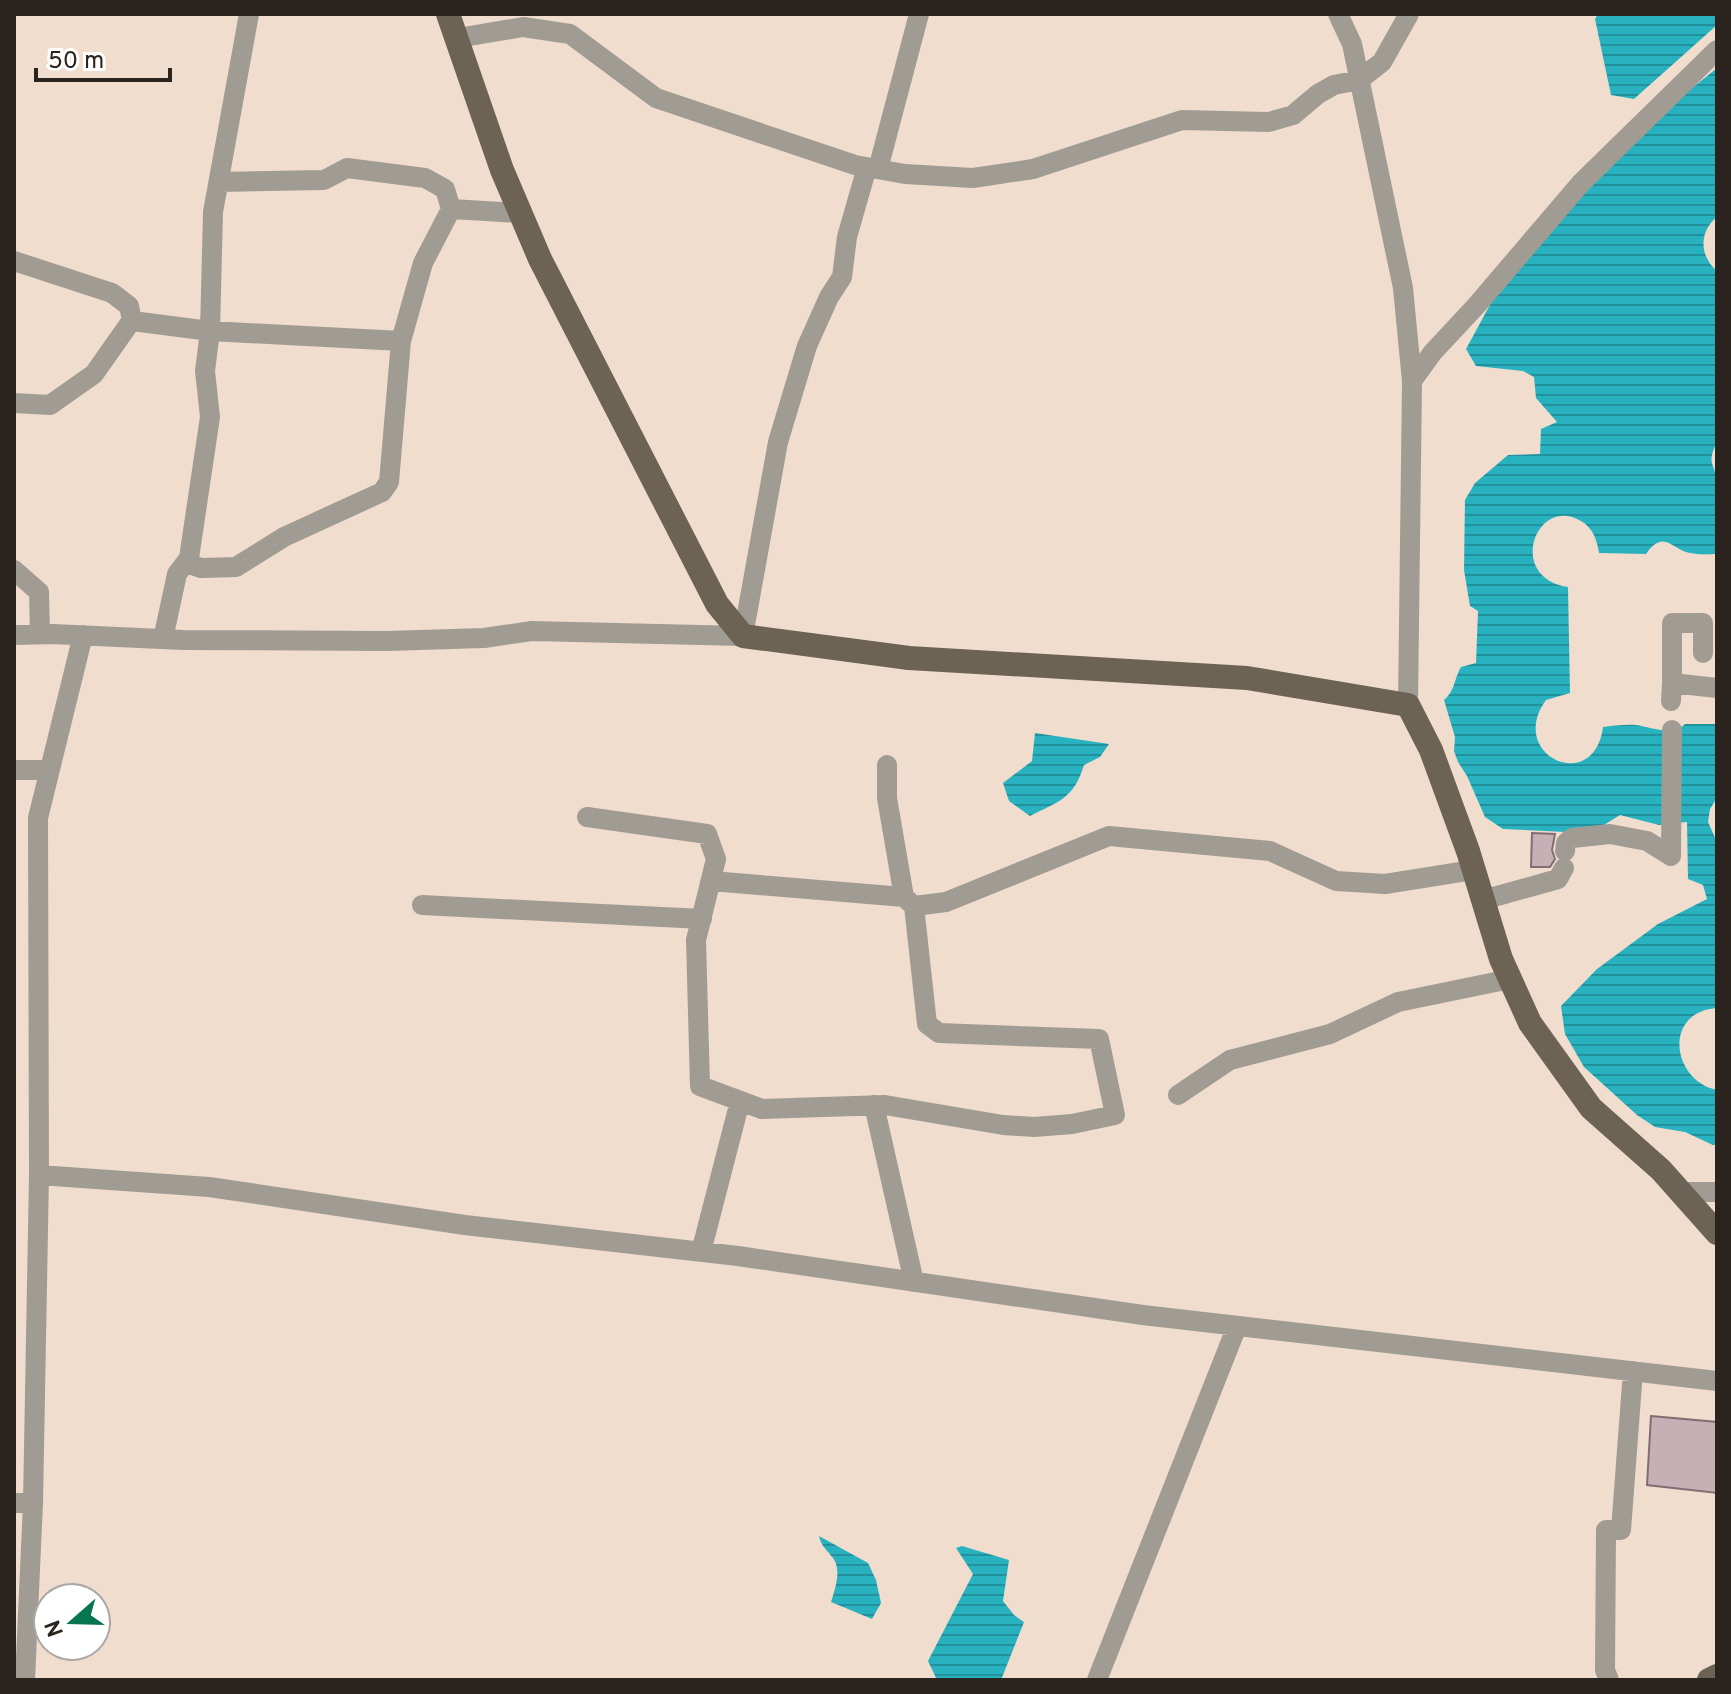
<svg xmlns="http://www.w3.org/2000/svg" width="1731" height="1694" viewBox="0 0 1731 1694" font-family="Overpass,sans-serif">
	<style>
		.water { fill: url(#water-rules) }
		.building { fill: #c7afb6; stroke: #836d74; stroke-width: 2 }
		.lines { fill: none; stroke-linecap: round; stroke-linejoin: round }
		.minor { stroke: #a19c93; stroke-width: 20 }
		.major { stroke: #6c6354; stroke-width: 24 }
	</style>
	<defs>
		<pattern id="water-rules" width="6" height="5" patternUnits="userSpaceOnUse" patternTransform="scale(2)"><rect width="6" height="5" fill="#28b2c0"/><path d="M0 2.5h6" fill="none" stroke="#23919b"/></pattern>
	</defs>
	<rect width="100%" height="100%" fill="#f0ddce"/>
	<!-- water -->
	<path class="water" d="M1598,14H1717V25L1634,99L1611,95L1595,19Z
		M1717,68V217C1699,231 1699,256 1717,271V442C1707,463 1713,461 1717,480C1721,498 1717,534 1717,554C1709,554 1699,555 1690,553C1672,550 1664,528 1646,554L1599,553C1597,540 1593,528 1581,521C1537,494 1505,577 1568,587L1570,693L1546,700C1506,755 1594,796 1603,727C1613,726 1625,724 1636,725C1651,727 1672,737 1685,724H1717V798L1710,809L1708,822L1717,842V1008C1662,1012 1672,1081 1717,1090V1144L1713,1145L1685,1132L1655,1127L1637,1115L1584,1067L1565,1034L1561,1006L1597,969L1658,924L1707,899L1703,885L1688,879L1687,822L1659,825L1620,815L1604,825L1565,832L1503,829L1485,817L1467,776L1458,762L1454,751L1455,737L1444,700C1455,691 1454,679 1461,667L1476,663L1478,611L1470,606L1464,570L1465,500L1475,483L1508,455L1540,454L1541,429L1557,422L1536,398L1534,377L1523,371L1476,366L1466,349L1498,290L1605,169L1676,101Z
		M1035,733L1109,744L1100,757L1084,765C1074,798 1060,801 1030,816L1009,801L1003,783L1032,761Z
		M819,1536L868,1563L876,1580L881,1603L872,1619L831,1602C835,1589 842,1570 833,1558C827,1550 821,1546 819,1536Z
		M962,1546L1009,1560L1003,1601L1014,1615L1024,1622L1001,1680H937L928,1661L973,1574L956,1548Z"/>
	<!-- building -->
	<path class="building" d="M1532,833L1555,834L1552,850L1555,859L1550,867H1531Z
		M1651,1416L1717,1422V1493L1647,1485Z"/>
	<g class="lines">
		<!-- minor -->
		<path class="minor" d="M1338,14L1352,44L1403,288L1412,381
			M458,38L523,27L570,34L656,98L855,165L905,174L973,178L1033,169L1182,120L1269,122L1293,115L1318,94L1334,85L1359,80L1382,62L1409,14
			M878,169L919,14
			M219,182L324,180L347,168L425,178L445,189L451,209
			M14,261L112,293L129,306L132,320L140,322L210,331L401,341
			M14,403L50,405L94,374L132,320
			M186,563L201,568L236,567L284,537L382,492L389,482L401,341L423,263L451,209L520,213
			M14,570L39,592L40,634
			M14,635L53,634L183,640L387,641L484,638L532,631L743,636L778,442L807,346L829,297L842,277L847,237L867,167
			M163,639L177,574L189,558L210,417L205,371L210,331L213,212L249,14
			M1672,683V623H1703V653
			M1671,701L1672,683L1717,688
			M1408,705L1412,381L1433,352L1476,306L1581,183L1717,50
			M887,765V798L904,897
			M14,770H50
			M587,817L707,834L716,859L696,940L700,1086L762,1109L885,1105L1003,1125L1034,1127L1072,1124L1115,1115L1099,1039L939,1033L927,1024L914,906L904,897L711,881
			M1565,851L1566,843L1572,838L1610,834L1647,841L1671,856L1672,730
			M1483,900L1558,879L1564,868
			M422,905L702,919
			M914,906L946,902L1109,836L1270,851L1336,881L1385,884L1473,870
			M1178,1095L1230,1060L1330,1034L1398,1002L1510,979
			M874,1105L914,1282
			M39,1175L209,1187L465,1225L738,1256L1143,1315L1717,1381
			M1680,1192H1717
			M701,1252L740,1101
			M14,1503H33L39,1175L38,818L83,635
			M25,1680L33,1503
			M1097,1680L1237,1326
			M1609,1680L1605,1670L1606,1530H1621L1633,1371"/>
		<!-- major -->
		<path class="major" d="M448,14L502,170L540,259L717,604L743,636L909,658L1247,678L1408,705L1431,750L1468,851L1501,959L1530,1023L1591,1108L1661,1170L1717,1233
			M1709,1680L1717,1676"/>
	</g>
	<!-- border -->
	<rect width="1731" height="1694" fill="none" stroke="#2b241e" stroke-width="32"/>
	<!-- north arrow -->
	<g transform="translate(72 1622) rotate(250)"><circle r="38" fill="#ffffff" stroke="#aaa7a5" stroke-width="2"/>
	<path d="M0-6L14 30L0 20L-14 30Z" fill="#07754f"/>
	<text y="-12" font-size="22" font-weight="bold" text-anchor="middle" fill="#2b241e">N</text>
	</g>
	<!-- scale -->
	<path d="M36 68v12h134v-12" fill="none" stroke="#2b241e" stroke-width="4"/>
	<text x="48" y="68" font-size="24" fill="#2b241e" stroke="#ffffff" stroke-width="6" paint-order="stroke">50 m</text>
</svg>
